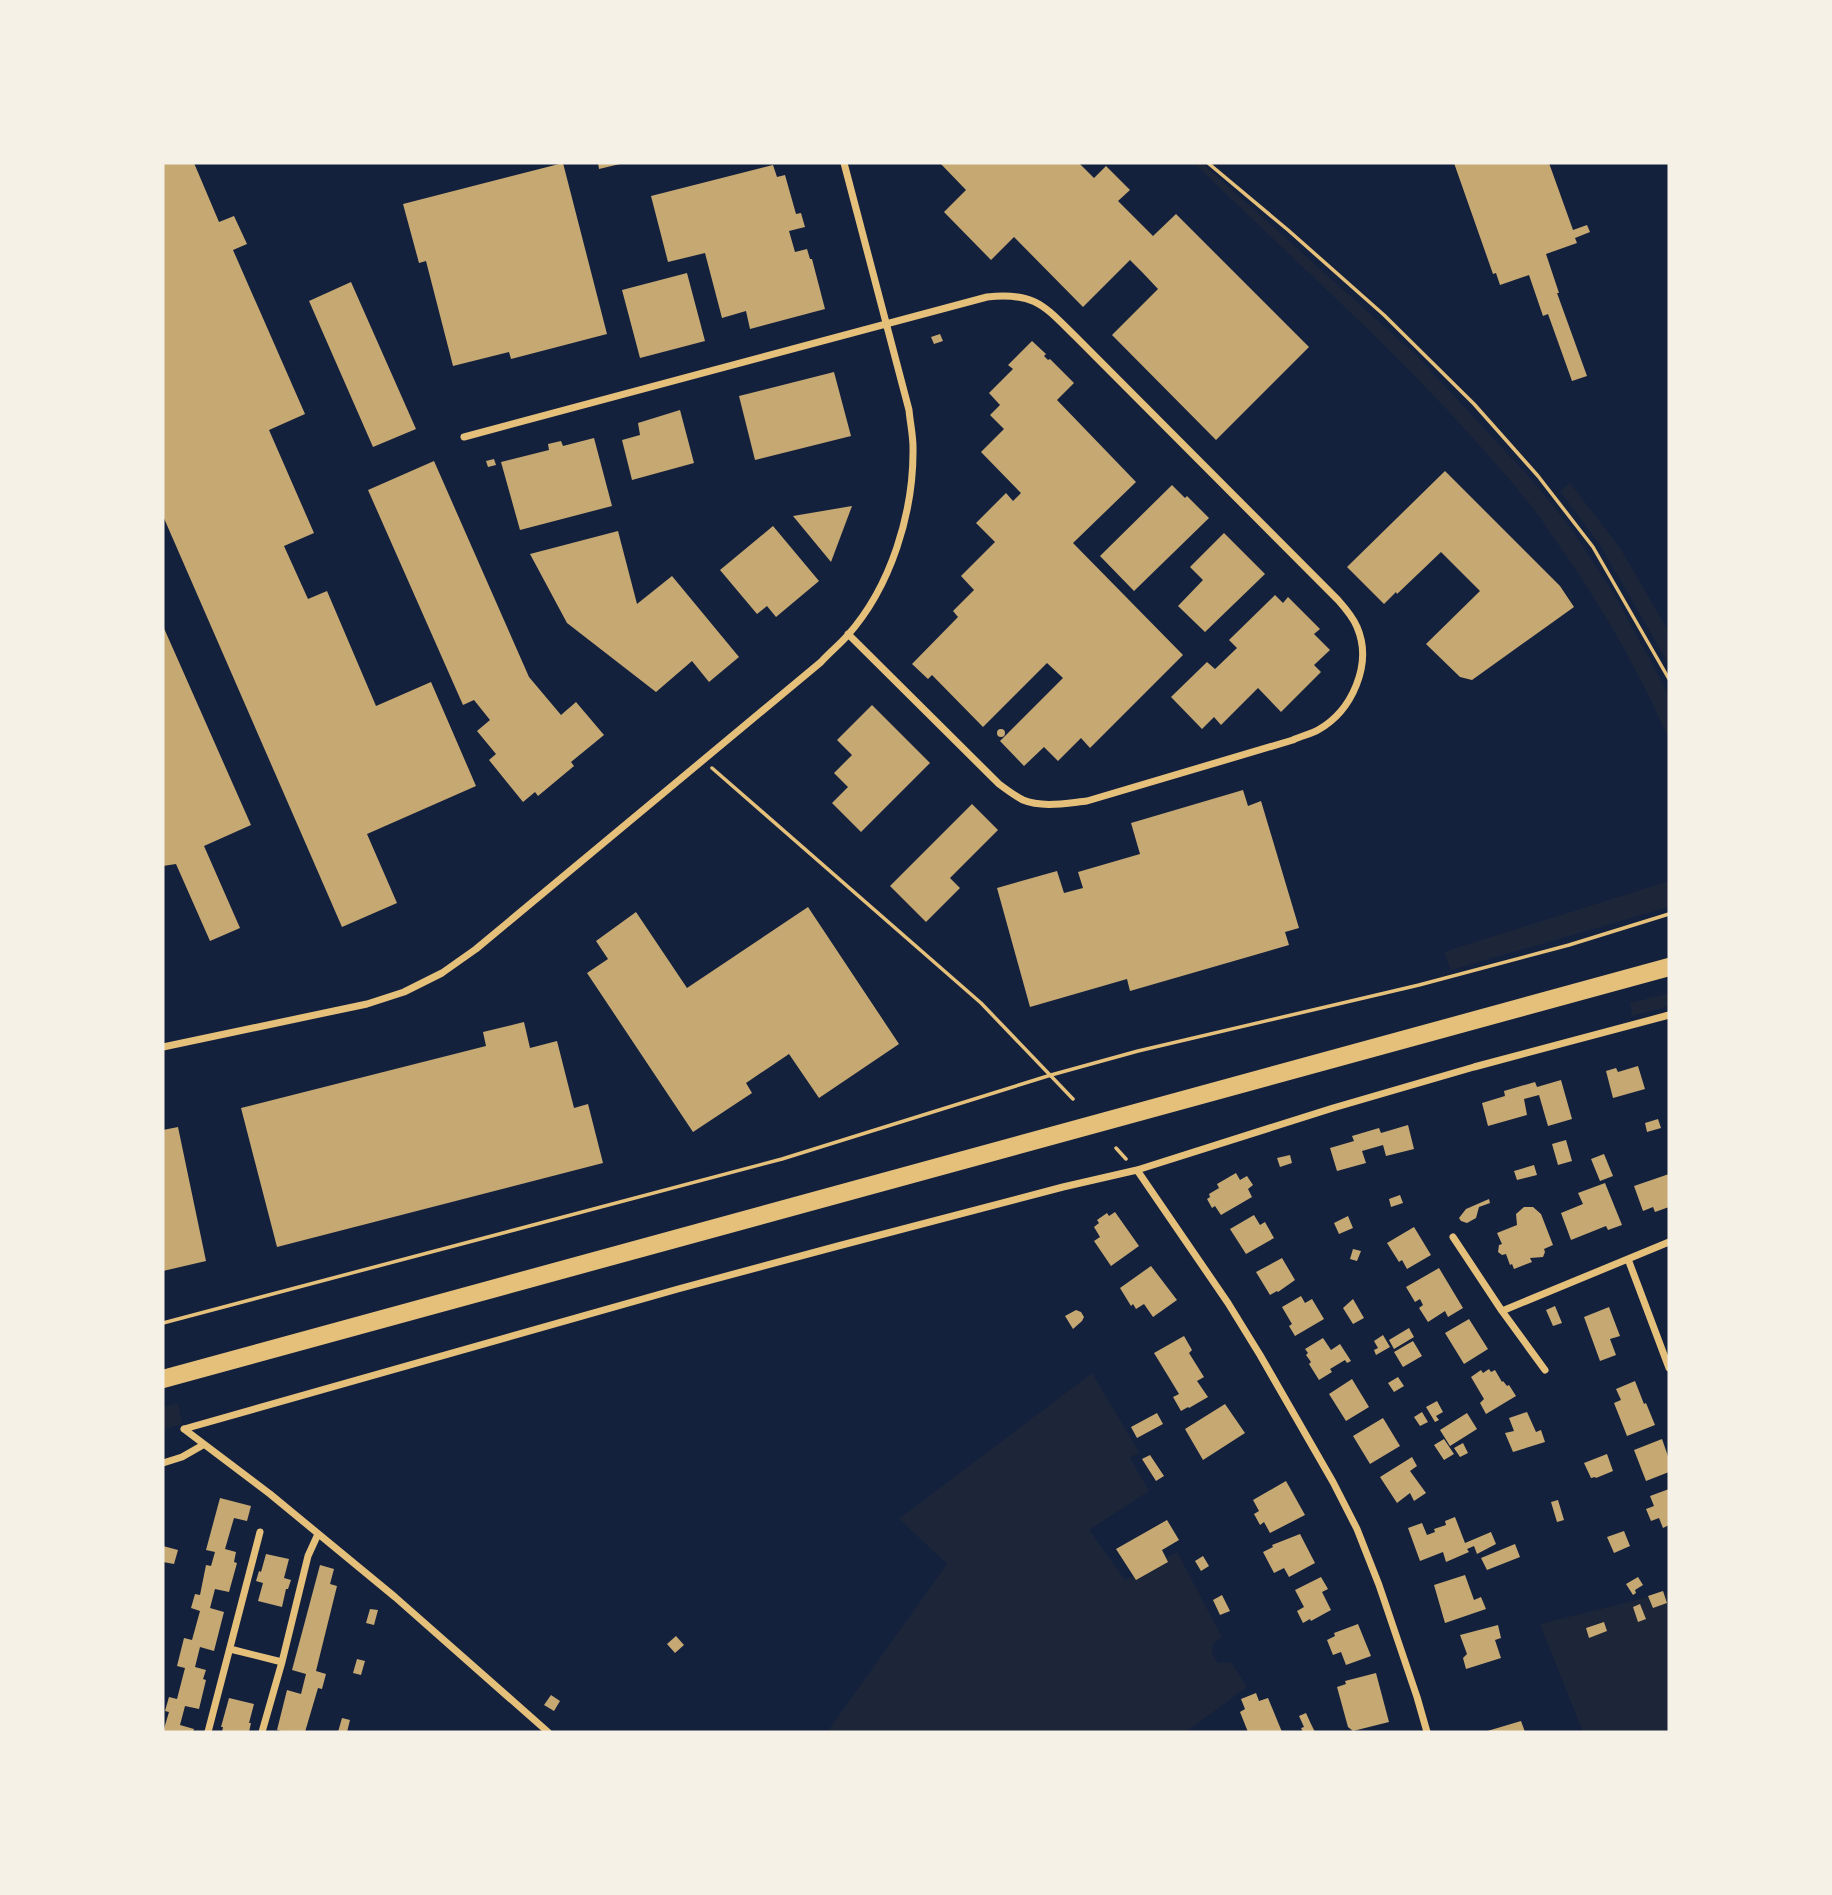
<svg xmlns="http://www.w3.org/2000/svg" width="1832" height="1895" viewBox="0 0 1832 1895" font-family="'Zilla Slab',serif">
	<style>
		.green { fill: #1d2539 }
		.building { fill: #c6a872 }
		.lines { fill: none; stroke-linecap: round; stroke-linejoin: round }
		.path { stroke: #e5c07b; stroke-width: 3.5 }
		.minor { stroke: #e5c07b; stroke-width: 7 }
		.primary { stroke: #e5c07b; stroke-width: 18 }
	</style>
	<rect width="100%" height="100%" fill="#14213d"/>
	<!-- green -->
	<path class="green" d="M1194,163H1202L1416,355L1532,480L1570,527L1614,594L1669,695V739C1640,674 1606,613 1565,554C1554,539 1544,522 1532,507C1431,381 1309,275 1194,163Z
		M1570,483L1620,548L1669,632V665L1600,545L1560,491Z
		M1669,881V907L1451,970L1444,952Z
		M1669,993V1006L1632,1016L1630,1003Z
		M1092,1373L1139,1452L1130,1458L1149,1491L1089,1530L1125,1580L1177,1552L1222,1637L1213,1644L1212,1654L1218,1663L1231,1662L1247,1687L1186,1732H827L947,1564L899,1519Z
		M178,1403L182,1424L163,1430V1407Z
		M1669,1592V1732H1583L1540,1624Z"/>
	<!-- building -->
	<path class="building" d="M163,163H194L219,222L234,216L247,244L233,250L305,414L269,430L314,533L284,546L308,599L327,591L376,706L431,682L476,786L367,834L397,903L342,927L163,516Z
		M563,163L607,334L511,359L509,352L453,366L426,261L419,263L403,204Z
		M598,163H620V164L599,169Z
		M940,163H1079L1094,178L1106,166L1130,190L1118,201L1153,236L1176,214L1309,347L1216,440L1112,335L1158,289L1142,272L1130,260L1083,307L1014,237L991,260L944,212L966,190Z
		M1454,163H1549L1573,230L1587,225L1590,232L1575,238L1577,243L1546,254L1559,293H1557L1587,376L1572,381L1548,314L1543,316L1529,275L1500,285L1496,273L1493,274Z
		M773,165L777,177L785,175L796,214L801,213L805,227L789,231L795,252L807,249L810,259H812L825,309L750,329L746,311L722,318L705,253L668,262L651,196Z
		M687,273L705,341L640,358L622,290Z
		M351,282L416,429L373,447L309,301Z
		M940,334L943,341L934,344L931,337Z
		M1032,341L1046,354L1044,356L1048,360L1050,359L1074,383L1057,400L1136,482L1073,543L1183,655L1090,748L1081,738L1058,761L1044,747L1024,766L1000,741L1063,678L1047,663L983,727L932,675L928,679L912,664L958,617L953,611L974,590L961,576L995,542L976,523L1006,493L1013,501L1021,493L981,452L1004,429L990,415L1000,405L989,393L1013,369L1008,365Z
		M834,372L851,436L755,460L739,396Z
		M680,410L694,463L632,480L622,440L640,435L638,423Z
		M594,438L612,506L520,530L501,462L549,450L548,444L561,441L563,446Z
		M494,459L496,465L488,467L486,461Z
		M434,461L529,677L561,715L576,702L604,735L571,762L574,766L538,796L535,792L523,802L489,760L496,754L477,731L490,720L474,700L463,705L368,490Z
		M1445,471L1560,586L1574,607L1472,680L1460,677L1426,644L1480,591L1441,552L1397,594L1396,592L1384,604L1347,567Z
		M1172,485L1185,498L1187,496L1209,518L1134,591L1100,556Z
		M852,506L831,562L793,516Z
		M773,526L819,581L776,617L767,606L757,614L720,570Z
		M618,531L637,604L672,576L739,657L709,682L692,661L656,692L567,623L530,554Z
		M1224,533L1265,574L1205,632L1178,606L1203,580L1190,567Z
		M1275,595L1283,603L1288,597L1320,629L1314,634L1330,650L1314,665L1321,672L1281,712L1258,688L1221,725L1214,717L1202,729L1171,697L1207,662L1215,669L1237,648L1229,640Z
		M163,626L251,825L204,846L240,928L210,941L176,864L163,866Z
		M872,705L930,763L861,832L832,803L848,787L834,773L852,755L837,740Z
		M997 733a4 4 0 1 1 8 0a4 4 0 1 1-8 0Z
		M1243,790L1248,806L1261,801L1299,928L1285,932L1289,945L1130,991L1127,979L1030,1007L997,888L1057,871L1064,893L1083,888L1078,872L1140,854L1131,823Z
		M972,804L998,830L950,878L960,888L926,922L890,886Z
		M808,907L899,1044L819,1098L789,1054L746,1083L752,1093L693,1132L587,973L608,959L596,941L636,912L687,988Z
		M524,1022L530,1048L557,1041L574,1108L588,1104L603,1163L277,1247L241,1108L486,1046L483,1032Z
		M1638,1066L1645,1089L1613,1098L1606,1071L1616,1068L1618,1072Z
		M1561,1080L1572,1119L1548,1126L1539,1095L1524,1099L1527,1115L1488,1126L1482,1103L1505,1096L1504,1091L1535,1082L1537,1087Z
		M1658,1119L1661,1128L1647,1132L1645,1123Z
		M1408,1125L1414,1149L1386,1156L1383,1145L1362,1151L1366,1163L1337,1171L1330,1148L1354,1141L1352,1136L1379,1128L1381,1133Z
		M178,1127L206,1261L163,1271V1130Z
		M1566,1140L1572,1161L1558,1165L1552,1144Z
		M1604,1154L1613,1176L1600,1181L1591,1159Z
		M1290,1155L1292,1163L1280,1167L1277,1158Z
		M1534,1165L1537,1175L1517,1180L1514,1171Z
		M1236,1173L1240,1180L1247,1176L1253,1185L1248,1189L1252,1197L1221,1215L1215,1206L1212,1208L1207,1199L1210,1197L1209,1194L1219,1188L1217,1184Z
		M1669,1174V1207L1655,1212L1653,1207L1643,1211L1634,1186Z
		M1605,1183L1622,1225L1608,1230L1606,1226L1571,1240L1561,1213L1583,1204L1578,1193Z
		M1400,1195L1403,1203L1391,1207L1389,1199Z
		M1489,1199L1490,1203L1479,1207L1476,1218L1467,1223L1461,1221L1459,1218L1466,1209Z
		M1524,1207H1533L1541,1214L1553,1245L1544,1249L1545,1252L1543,1257L1530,1258L1532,1262L1514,1269L1512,1264L1510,1265L1506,1254L1502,1255L1498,1252L1499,1245L1502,1244L1497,1233L1517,1225L1516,1214Z
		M1115,1212L1139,1246L1111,1266L1094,1241L1100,1237L1094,1227L1099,1223L1097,1220L1107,1213L1109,1216Z
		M1254,1215L1260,1225L1265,1222L1274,1238L1246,1254L1230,1229Z
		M1348,1216L1353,1228L1339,1234L1334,1223Z
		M1414,1227L1431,1255L1407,1269L1402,1260L1399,1262L1387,1243Z
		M1353,1249L1361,1251L1357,1261L1350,1259Z
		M1282,1258L1295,1280L1278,1292L1277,1291L1270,1295L1256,1272Z
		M1151,1266L1177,1300L1153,1317L1144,1304L1136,1309L1133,1304L1131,1306L1120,1288Z
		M1439,1268L1463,1308L1448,1317L1445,1311L1428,1322L1419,1308L1423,1305L1420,1299L1415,1302L1406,1287Z
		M1301,1296L1305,1303L1312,1299L1324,1319L1295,1336L1289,1326L1292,1324L1282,1307Z
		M1353,1299L1364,1318L1353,1324L1343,1308Z
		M1555,1306L1562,1323L1553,1326L1546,1310Z
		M1609,1307L1620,1336L1610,1339L1616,1355L1600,1361L1584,1317Z
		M1076,1310L1081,1312L1084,1317L1082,1321L1073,1329L1065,1316Z
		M1469,1319L1488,1349L1464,1364L1445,1333Z
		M1409,1328L1414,1337L1394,1349L1389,1340Z
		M1383,1335L1390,1347L1376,1355L1374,1350L1378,1348L1374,1341Z
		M1184,1336L1192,1350L1189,1353L1204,1377L1197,1381L1208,1397L1189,1408L1188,1407L1181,1411L1173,1397L1179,1394L1154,1353Z
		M1323,1338L1331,1350L1340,1344L1351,1361L1347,1363L1345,1360L1330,1369L1332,1372L1319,1380L1309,1364L1311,1362L1306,1355L1308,1353L1305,1349Z
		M1413,1341L1422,1356L1403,1367L1394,1352Z
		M1489,1369L1491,1372L1495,1370L1502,1382L1503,1381L1507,1386L1509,1385L1516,1396L1486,1414L1480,1403L1484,1399L1471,1377L1481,1370L1483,1373Z
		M1398,1377L1404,1386L1394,1392L1388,1383Z
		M1352,1379L1369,1407L1346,1421L1329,1394Z
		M1635,1381L1644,1404L1646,1403L1655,1425L1627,1436L1614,1403L1621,1400L1616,1389Z
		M1437,1401L1443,1412L1436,1416L1439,1420L1435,1422L1426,1407Z
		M1225,1404L1245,1433L1203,1460L1185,1429Z
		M1422,1412L1428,1422L1420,1426L1414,1417Z
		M1527,1412L1536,1432L1541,1430L1545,1442L1513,1452L1505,1433L1514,1431L1509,1418Z
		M1157,1413L1163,1424L1137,1438L1131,1427Z
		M1467,1413L1477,1429L1450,1446L1440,1430Z
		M1383,1418L1400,1446L1370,1464L1353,1436Z
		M1444,1439L1454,1454L1444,1460L1434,1445Z
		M1662,1439L1669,1459V1472L1646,1481L1634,1450Z
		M1463,1443L1468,1453L1460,1457L1454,1448Z
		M1607,1454L1613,1471L1596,1478L1595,1477L1591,1478L1584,1463Z
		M1150,1455L1164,1476L1156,1481L1142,1459Z
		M1412,1457L1417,1466L1410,1471L1426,1493L1414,1501L1410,1493L1397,1503L1380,1477Z
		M1286,1481L1305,1515L1270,1533L1264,1522L1260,1525L1254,1514L1259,1511L1253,1500Z
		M1669,1489V1525L1663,1528L1659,1518L1651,1521L1646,1509L1654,1506L1650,1496Z
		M220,1498L251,1506L247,1521L234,1518L225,1549L236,1552L234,1562L237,1563L229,1592L215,1589L210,1608L224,1612L214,1651L200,1647L195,1667L206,1670L203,1679L206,1680L199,1709L185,1706L180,1725L194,1729L193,1732H163L169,1712L165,1711L169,1697L177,1699L185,1668L177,1666L184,1638L192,1640L200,1611L191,1608L195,1594L200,1595L206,1565L211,1566L215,1552L206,1550Z
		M1558,1500L1564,1520L1557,1522L1551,1502Z
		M1455,1517L1465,1543L1491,1532L1496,1544L1477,1554L1474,1546L1467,1549L1469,1552L1446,1562L1443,1552L1420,1561L1408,1528L1422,1523L1427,1535L1435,1532L1434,1529L1446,1525L1445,1521Z
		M1167,1520L1179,1540L1162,1550L1168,1562L1136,1580L1116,1549Z
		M1624,1531L1630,1546L1614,1553L1607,1537Z
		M1300,1534L1315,1563L1289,1577L1284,1568L1274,1573L1263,1552L1273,1547L1272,1545Z
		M1515,1544L1520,1557L1487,1570L1481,1558Z
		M163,1546L178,1550L174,1564L163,1562Z
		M266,1554L289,1559L284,1578L291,1580L288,1589H286L282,1607L258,1601L263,1583L256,1581L259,1571L261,1572Z
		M1203,1556L1209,1566L1201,1571L1195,1561Z
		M320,1565L334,1569L330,1584L337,1586L316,1671L326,1674L322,1689L318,1688L305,1732H285L277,1730L287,1690L301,1694L306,1674L292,1670Z
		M1465,1575L1474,1600L1481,1597L1486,1609L1445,1623L1434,1585Z
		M1321,1577L1328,1589L1322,1592L1331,1610L1311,1621L1310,1619L1303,1623L1297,1611L1304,1607L1295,1590Z
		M1638,1577L1643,1585L1635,1590L1636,1593L1633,1595L1626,1584Z
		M1663,1591L1667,1603L1653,1608L1648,1596Z
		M1222,1595L1230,1611L1220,1615L1213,1600Z
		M1640,1604L1646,1619L1638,1622L1633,1607Z
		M370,1609L378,1610L374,1625L366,1623Z
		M1604,1622L1607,1631L1589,1638L1586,1628Z
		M1358,1624L1371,1656L1346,1665L1341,1652L1333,1655L1327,1640L1335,1636L1334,1633Z
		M1498,1625L1501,1638L1495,1640L1501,1658L1466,1669L1463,1658L1467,1654L1460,1635Z
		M676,1636L684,1645L675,1653L667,1644Z
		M357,1659L365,1661L361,1675L353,1673Z
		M1376,1673L1389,1722L1353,1731L1348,1727L1337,1687L1346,1684L1345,1681Z
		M1256,1693L1259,1701L1268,1698L1282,1732H1248L1240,1712L1245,1709L1241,1699Z
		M551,1695L560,1701L554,1711L544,1705Z
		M229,1698L254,1704L249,1723H251L249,1732H222L223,1727H221Z
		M1306,1713L1311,1724L1315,1732H1303L1301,1728L1304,1727L1299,1716Z
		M342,1718L350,1720L347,1732H338Z
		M1521,1721L1525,1732H1484Z"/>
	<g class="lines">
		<!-- path -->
		<path class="path" d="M1208,163L1288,230L1384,315L1474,404L1538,476L1593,547L1669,679
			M712,768L981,1003L1073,1099
			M1116,1148L1126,1159
			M163,1323L782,1159L1051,1075L1138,1051L1419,985L1569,945L1669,914"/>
		<!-- minor -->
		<path class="minor" d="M464,437L987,297C1036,292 1044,306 1077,338L1338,600C1346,609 1353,617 1357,627C1373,664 1352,711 1318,730C1311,734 1301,736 1293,740L1087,801C1067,803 1042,808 1023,800C1015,796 1007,790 999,784L848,634
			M163,1047L367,1004L404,992L442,973L476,949L821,662C829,653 839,645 847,636C891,587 914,512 913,447C913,435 910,422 909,410L844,163
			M1137,1170L1228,1303L1260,1355L1333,1482L1357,1529L1379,1585L1417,1697L1427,1732
			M1453,1237L1502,1311L1545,1370
			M1628,1259L1669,1368
			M1502,1311L1669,1242
			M184,1429L678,1289L838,1246L1063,1187L1137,1170L1333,1108L1474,1067L1669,1015
			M184,1429L270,1494L395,1597L548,1732
			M163,1463L182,1457L203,1445
			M230,1649L282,1662
			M208,1732L260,1532
			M262,1732L282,1662L308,1556L318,1534"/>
		<!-- primary -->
		<path class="primary" d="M163,1379L1669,967"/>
	</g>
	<!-- border -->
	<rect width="1832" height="1895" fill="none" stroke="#f6f1e7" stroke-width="329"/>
</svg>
